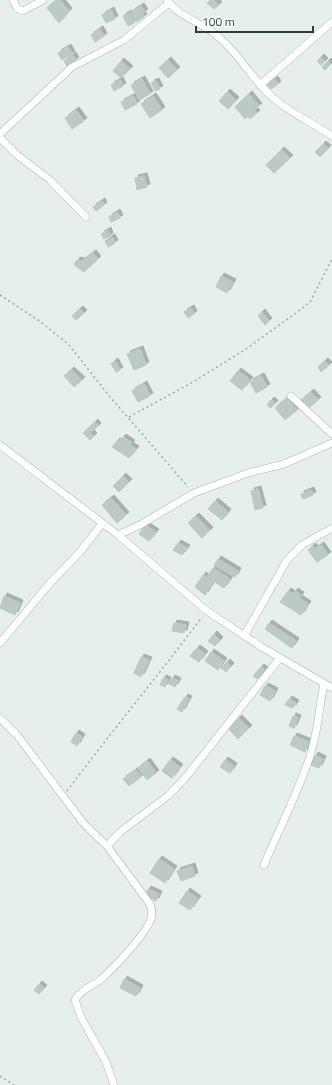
<svg xmlns="http://www.w3.org/2000/svg" width="332" height="1085" viewBox="0 0 332 1085" font-family="'Titillium Web',sans-serif">
	<style>
		.building { fill: #bbcac4; stroke: #b8c9c2; filter: url(#shadow) }
		.lines { fill: none; stroke-linecap: round; stroke-linejoin: round }
		.minor-casing { stroke: #a8b8b2; stroke-width: 8 }
		.path { stroke: #86b3a5; stroke-width: 1.5; stroke-dasharray: 2 3; stroke-linecap: butt }
		.minor { stroke: #fff; stroke-width: 7 }
	</style>
	<defs>
		<filter id="shadow"><feDropShadow dx="3" dy="-3" stdDeviation="0" flood-color="#0004"/></filter>
	</defs>
	<rect width="100%" height="100%" fill="#e6efeb"/>
	<!-- building -->
	<path class="building" d="M57,0H60L69,11L59,23L47,8Z
		M210,0H214L219,5L214,9L207,3Z
		M141,6L145,12L142,14L144,17L136,22L131,12Z
		M111,10L115,19L106,23L102,15Z
		M129,13L134,23L128,26L123,16Z
		M100,29L104,36L95,42L91,35Z
		M68,47L72,54L62,60L58,53Z
		M73,55L76,60L67,66L64,61Z
		M321,57L325,61L321,65L317,61Z
		M168,60L177,70L168,78L159,68Z
		M121,61L130,69L121,78L113,71Z
		M328,61L331,64L325,70L322,67Z
		M142,79L150,94L139,100L131,85Z
		M275,79L278,84L271,89L267,85Z
		M120,80L123,86L114,91L111,85Z
		M156,81L160,89L155,91L151,83Z
		M227,92L236,100L228,109L219,101Z
		M249,94L259,106L254,110L257,113L250,119L248,116L245,119L235,107Z
		M133,96L137,104L125,110L121,102Z
		M153,96L162,110L150,118L141,104Z
		M76,110L84,121L72,129L65,118Z
		M323,144L328,148L320,157L315,152Z
		M281,150L290,158L274,173L266,165Z
		M144,176L147,187L137,190L135,178Z
		M102,201L104,205L96,211L93,207Z
		M117,212L120,218L111,222L109,217Z
		M108,230L110,236L104,239L101,234Z
		M112,237L115,243L108,247L105,241Z
		M93,253L98,259L84,272L74,265L77,260L82,261Z
		M221,276L233,282L227,293L216,287Z
		M191,308L194,314L188,318L184,312Z
		M80,309L84,313L76,320L72,316Z
		M262,312L269,321L265,325L258,316Z
		M140,349L146,365L134,370L127,354Z
		M115,361L120,370L116,372L111,364Z
		M325,361L329,365L321,372L318,367Z
		M71,370L82,380L74,387L64,376Z
		M238,371L250,380L242,390L230,381Z
		M261,376L267,387L256,393L250,382Z
		M144,384L150,396L138,402L132,391Z
		M311,392L318,400L308,409L301,400Z
		M287,398L297,410L285,420L275,408Z
		M271,400L275,403L271,408L267,405Z
		M95,422L98,426L91,433L94,436L90,440L83,433Z
		M123,437L132,443L130,445L136,449L129,458L112,447L117,441L119,442Z
		M123,476L129,482L119,492L113,486Z
		M258,489L263,508L255,510L251,491Z
		M311,490L313,495L303,499L301,494Z
		M111,498L126,515L117,523L102,505Z
		M215,501L228,512L222,520L208,509Z
		M196,516L210,530L202,538L188,523Z
		M145,525L156,532L149,541L139,534Z
		M178,543L187,548L182,555L173,550Z
		M321,545L328,555L317,562L308,550L313,546L315,549Z
		M218,559L238,571L235,577L214,565Z
		M213,568L230,579L224,588L207,577Z
		M203,575L213,582L205,595L195,587Z
		M288,591L293,594L295,591L301,595L299,598L308,604L301,615L280,602Z
		M4,596L20,603L15,615L0,608Z
		M174,623L186,625L184,633L172,631Z
		M269,623L296,641L292,648L265,629Z
		M214,634L220,640L215,646L208,641Z
		M197,648L205,654L199,662L190,656Z
		M211,652L224,661L218,670L205,661Z
		M141,657L149,660L141,677L134,673Z
		M227,662L231,666L226,672L221,668Z
		M261,667L265,670L258,679L253,676Z
		M163,678L168,680L165,687L160,685Z
		M172,678L178,681L175,687L169,684Z
		M265,686L275,691L270,701L260,695Z
		M185,697L189,699L182,712L177,709Z
		M289,699L296,703L293,708L285,705Z
		M293,716L298,718L294,728L289,726Z
		M239,718L249,728L238,739L228,728Z
		M76,733L82,737L77,746L71,742Z
		M294,736L309,742L305,752L290,745Z
		M315,755L323,759L319,768L311,765Z
		M170,760L180,767L172,778L162,771Z
		M225,760L234,766L230,773L220,767Z
		M147,761L156,773L147,780L138,768Z
		M136,770L141,777L129,786L123,779Z
		M159,859L174,869L165,883L150,873Z
		M192,866L195,876L181,881L177,871Z
		M148,889L159,894L156,901L145,895Z
		M187,891L198,899L190,910L179,903Z
		M124,979L140,988L136,996L120,988Z
		M39,984L44,988L39,994L34,990Z"/>
	<g class="lines">
		<!-- minor casing -->
		<g class="minor-casing">
			<path id="minor" d="M13,0L17,8L23,11L43,0
				M167,0C178,16 200,22 215,34C236,50 248,73 266,91C285,111 310,121 332,136
				M260,85L332,22
				M0,134L72,67L124,40L169,3
				M0,138L17,155L50,180L86,217
				M291,396L332,434
				M0,445L118,535L207,611L260,646L332,688
				M118,535L140,525L194,493L248,473L284,464L332,443
				M244,636L287,560L302,545L332,528
				M0,643L51,582L79,553L102,524
				M0,718L17,735L84,824L107,846L150,904C152,910 153,914 151,919C146,934 114,968 101,979C93,986 80,990 75,1000L81,1017L106,1062L114,1085
				M107,846L120,832L169,795L186,777L280,658
				M264,865C279,829 298,793 310,756C318,732 319,708 324,684"/>
		</g>
		<!-- path -->
		<path class="path" d="M0,295L41,322L69,345L111,398L188,487
			M129,417L193,382L246,349L296,313L310,302L332,259
			M67,791C111,732 158,676 202,617
			M0,1076L14,1085"/>
		<!-- minor -->
		<use href="#minor" class="minor"/>
	</g>
	<!-- scale -->
	<path d="M196 26v6h117v-6" fill="none" stroke="#24423a" stroke-width="2"/>
	<text x="202" y="26" font-size="12" fill="#24423a" stroke="#f7fbf9" stroke-width="3" paint-order="stroke">100 m</text>
</svg>
